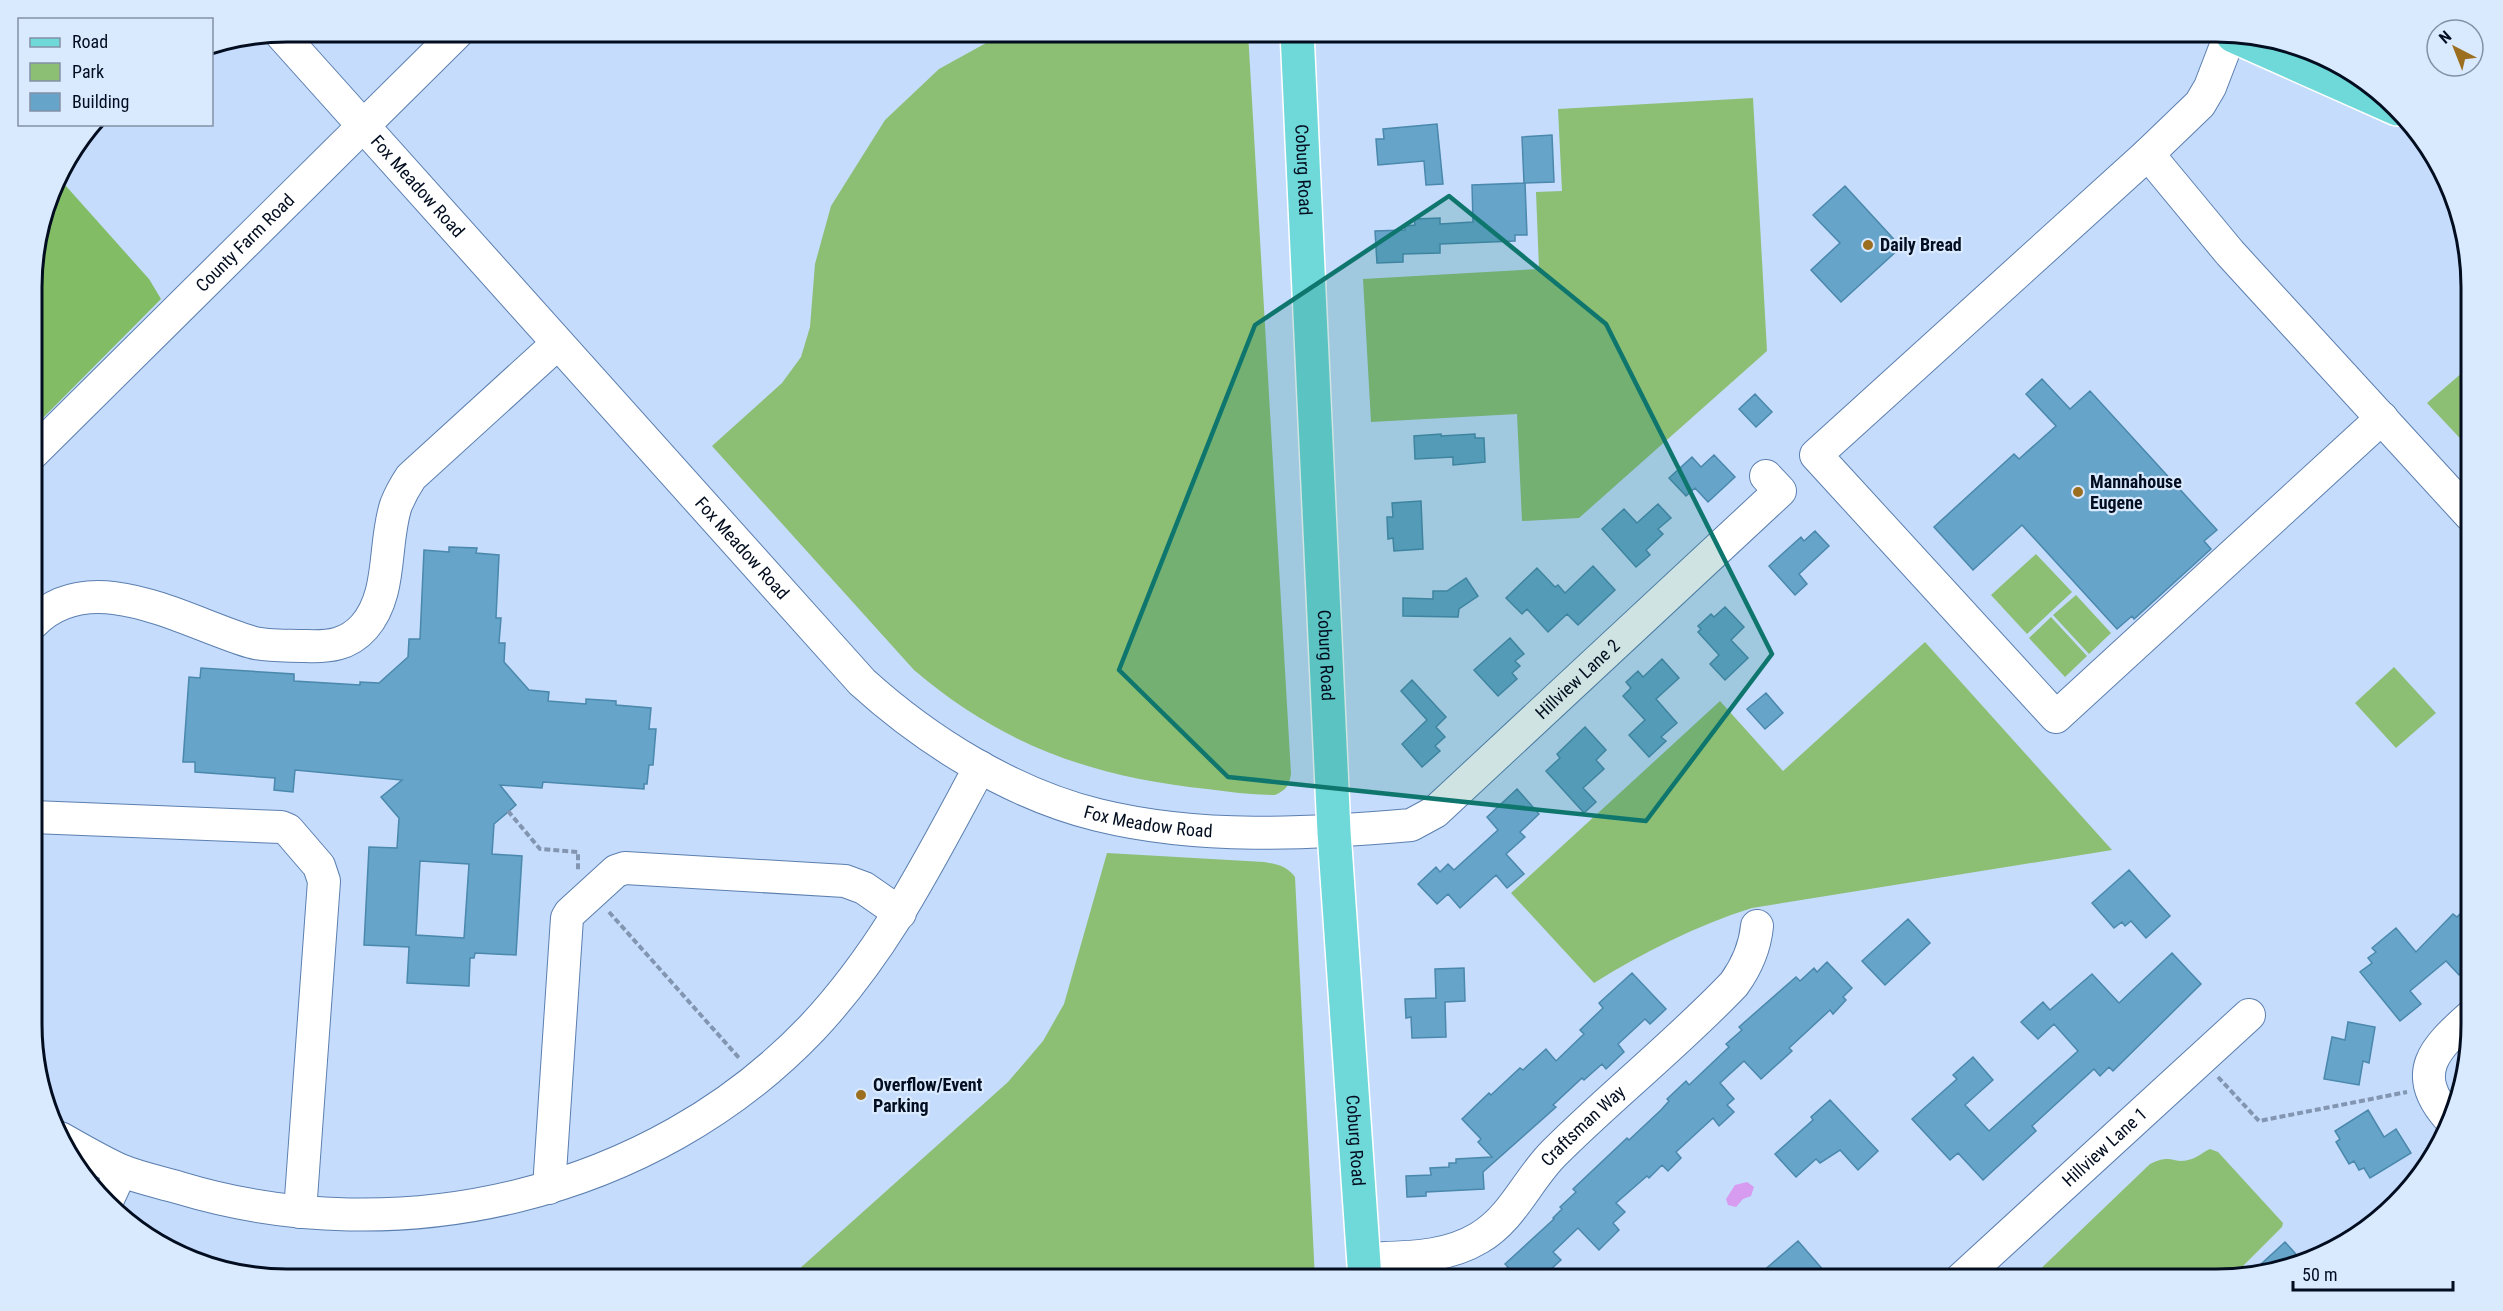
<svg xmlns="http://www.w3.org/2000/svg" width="2503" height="1311" viewBox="0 0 2503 1311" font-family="'Roboto Condensed',sans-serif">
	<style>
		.green { fill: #8cbe74 }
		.forest { fill: #82bc65 }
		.water { fill: #d79bef }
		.building { fill: #66a4ca; stroke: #4a88ac; stroke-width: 1.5; fill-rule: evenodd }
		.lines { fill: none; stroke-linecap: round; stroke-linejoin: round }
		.minor-casing { stroke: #5b7faf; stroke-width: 34 }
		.major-casing { stroke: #fff; stroke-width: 36 }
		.path { stroke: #8396b1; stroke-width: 4; stroke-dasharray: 6 3; stroke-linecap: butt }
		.minor { stroke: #fff; stroke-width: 32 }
		.major { stroke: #6fd8d9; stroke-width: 33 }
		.marked { fill: #0f766e; fill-opacity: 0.2; stroke: #0f766e; stroke-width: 4.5; stroke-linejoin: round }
		.poi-dot { fill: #9c6e1f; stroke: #d9e9fe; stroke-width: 2 }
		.labels { text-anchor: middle; stroke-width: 4.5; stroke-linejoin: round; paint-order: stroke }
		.street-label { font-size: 18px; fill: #020d1f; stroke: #d9e9fe }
		.poi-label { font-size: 18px; font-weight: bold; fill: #020d1f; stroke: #d9e9fe; text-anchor: start }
		.rim { fill: none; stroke: #020d1f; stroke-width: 3 }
	</style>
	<rect width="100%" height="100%" fill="#c5dcfc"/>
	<!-- green -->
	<path class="green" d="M1006,32H1248L1291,774C1289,786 1286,790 1275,795C1252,795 1229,792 1207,789C1092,777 1002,745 914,670L712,446L782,383L801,357L810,327L815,264L831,206L885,120L939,69Z
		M1753,98L1767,351L1579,518L1522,521L1517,414L1371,422L1363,279L1539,269L1536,192L1562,191L1558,109Z
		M2470,366V449L2427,403Z
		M2036,554L2072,592L2027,634L1991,595Z
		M2076,595L2111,633L2089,654L2053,615Z
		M2051,617L2087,656L2065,677L2029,638Z
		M1925,642L2112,850L1752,908C1695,926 1644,952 1594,983L1511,893L1720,701L1783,771Z
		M2394,667L2436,713L2396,748L2355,703Z
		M1107,853L1264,862C1277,864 1287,866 1295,877L1315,1279H788L1008,1082L1043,1041L1064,1004Z
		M2210,1149L2218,1152L2283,1223L2282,1227L2230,1279H2030L2150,1164C2172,1153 2173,1164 2188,1160C2196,1159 2203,1152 2210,1149Z"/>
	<!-- forest -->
	<path class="forest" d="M57,176L149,279L161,299L32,429V270Z"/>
	<!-- water -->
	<path class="water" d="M1747,1182L1754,1187L1751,1196L1743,1199L1736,1207L1728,1205L1726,1199L1735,1185Z"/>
	<!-- building -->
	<path class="building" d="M1437,124L1443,184L1426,185L1424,161L1378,165L1376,139H1384L1383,129Z
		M1552,135L1554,182L1525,183L1527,235H1515V241L1440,244V253L1403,254V262L1377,263L1375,231L1405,230V226L1415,225L1414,219L1440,218V224L1473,222L1472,185L1524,183L1522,137Z
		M1845,186L1901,247L1841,302L1811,270L1840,243L1813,215Z
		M2042,379L2070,409L2090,391L2217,530L2204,541L2211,549L2134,619L2132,616L2117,629L2022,525L1973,570L1934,527L2014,454L2019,459L2056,426L2026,394Z
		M1755,394L1772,412L1756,427L1739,409Z
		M1441,434V436L1475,434V438H1484L1485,462L1453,465V457L1415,459L1414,436Z
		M1714,455L1735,477L1708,502L1695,488L1686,496L1669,478L1692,457L1701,467Z
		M1421,501L1423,549L1394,551L1393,538L1388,539L1387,517H1393L1392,503Z
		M1658,504L1671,518L1658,529L1663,534L1646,550L1650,555L1636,567L1602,529L1624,509L1637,523Z
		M1815,531L1829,546L1799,574L1807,584L1795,595L1769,566L1801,537L1804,541Z
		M449,547L477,548L476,553L499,555L496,618H501L499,643H505L504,662L529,690L549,692L548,701L586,704V699L616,701V705L651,708L649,729H656L653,765H649L647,784H644V789L543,782L542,788L500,785L516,805L494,824L492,854L522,856L516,955L475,953L474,958H470L469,986L407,983L409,947L364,945L369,847L397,848L399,818L381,797L402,780L295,770L293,792L274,790L275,778L195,772V762H183L189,677L200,678L201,668L294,674V681L360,685V682L379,683L408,657L409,639H420L424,550L449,552ZM420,861L469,864L464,938L416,935Z
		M1593,566L1615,590L1578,625L1567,614L1548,632L1527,609L1522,614L1506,598L1537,568L1555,587L1558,585L1565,593Z
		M1466,578L1478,596L1459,609L1458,617L1403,616V598L1433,599V591H1447Z
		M1725,607L1744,627L1731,640L1748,658L1725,680L1710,664L1719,655L1698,632L1701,629L1698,626L1711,614L1714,617Z
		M1510,638L1524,654L1515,661L1520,666L1512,673L1517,679L1498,696L1474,670Z
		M1662,659L1679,678L1656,699L1677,723L1661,737L1666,741L1649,757L1629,735L1645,720L1623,696L1631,688L1626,682L1638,671L1643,677Z
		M1412,680L1446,717L1436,727L1445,737L1435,746L1440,751L1422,767L1402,744L1427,720L1401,691Z
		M1766,693L1783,713L1765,729L1747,709Z
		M1585,727L1606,750L1596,760L1604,769L1583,788L1596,802L1584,813L1546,771L1560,758L1557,754Z
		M1517,789L1539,814L1520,832L1525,837L1506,854L1524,874L1507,888L1496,875L1460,908L1448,894L1437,904L1418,884L1436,867L1440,872L1448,864L1454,870L1498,830L1487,817Z
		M2129,870L2170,916L2146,938L2131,921L2125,926L2122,922L2114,928L2092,903Z
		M2471,903V962L2459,975L2446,961L2410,991L2421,1004L2400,1021L2360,972L2372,963L2368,958L2376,952L2372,948L2396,928L2416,952L2453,914L2457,917Z
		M1908,919L1930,943L1885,985L1862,961Z
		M2172,953L2201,984L2113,1071L2109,1067L2100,1076L2094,1069L2032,1126L2036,1131L1983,1180L1958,1153L1950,1160L1912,1119L1957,1079L1953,1075L1973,1057L1993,1080L1965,1105L1989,1131L2078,1051L2054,1024L2038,1039L2021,1022L2043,1002L2050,1010L2092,974L2119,1003Z
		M1827,962L1852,988L1843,997L1846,1000L1833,1014L1830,1010L1789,1048L1792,1051L1761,1079L1744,1061L1720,1083L1734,1099L1727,1105L1734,1112L1719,1126L1713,1118L1676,1152L1681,1158L1668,1171L1662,1165L1649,1178L1647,1176L1616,1203L1625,1212L1613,1223L1619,1230L1599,1250L1578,1228L1553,1252L1561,1260L1540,1279H1494L1508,1267L1505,1264L1554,1219L1553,1218L1562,1209L1560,1207L1576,1192L1573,1189L1627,1138L1629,1140L1661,1110L1669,1101L1667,1099L1686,1081L1689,1085L1729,1047L1726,1044L1742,1030L1739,1027L1796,977L1800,981L1814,968L1817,972Z
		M1464,968L1465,1001L1445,1002L1446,1037L1412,1038L1411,1017L1406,1018L1405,999L1436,998L1435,969Z
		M1632,973L1666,1009L1650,1024L1645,1019L1618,1044L1624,1052L1606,1069L1602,1064L1584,1080L1582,1078L1553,1105L1556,1107L1483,1172L1484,1189L1426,1192V1196L1407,1197L1406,1176L1431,1175L1430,1168L1449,1167V1163H1456V1159L1492,1157L1478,1142L1481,1139L1462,1119L1489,1093L1491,1095L1520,1068L1523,1070L1546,1049L1556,1061L1584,1034L1580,1030L1603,1008L1599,1003Z
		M2348,1022L2375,1027L2369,1063L2363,1061L2359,1085L2324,1079L2332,1037L2345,1040Z
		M1830,1100L1878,1151L1858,1170L1840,1150L1820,1163L1816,1159L1796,1177L1775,1154L1813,1120L1811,1117Z
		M2368,1110L2384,1137L2396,1129L2411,1153L2370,1178L2364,1168L2359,1170L2354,1161L2349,1164L2336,1142L2340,1139L2335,1131Z
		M1798,1241L1824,1271L1815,1279H1754Z
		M2285,1242L2304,1263L2248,1276Z"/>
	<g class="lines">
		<!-- minor casing -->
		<g class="minor-casing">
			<g id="minor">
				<path id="s1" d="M280,33L862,682C927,741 1012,794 1098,815C1200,840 1307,834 1411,825L1435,812L1780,491L1766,476"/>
				<path d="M2230,35L2210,87L2200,104L2148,154L2230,253L2470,515"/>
				<path d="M2148,154L1816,455L2056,717L2382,418"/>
				<path id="s2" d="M32,454L458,32"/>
				<path d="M33,623C92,563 186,623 251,642C268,647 289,645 306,646C329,647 348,645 364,627C393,594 383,544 396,505C400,495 405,486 411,477L557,344"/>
				<path d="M33,817L281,827L288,830L319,866L324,881L300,1212"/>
				<path d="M2449,1118C2409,1073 2435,1048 2471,1016"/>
				<path d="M60,1138C80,1149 100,1161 120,1170C139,1178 160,1182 180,1188C399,1254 652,1196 812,1028C886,949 929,861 980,767"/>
				<path d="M549,1188L567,918L570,913L616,871L625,868L845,881L864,888L900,913"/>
				<path d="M108,1199L121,1171"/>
				<path id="s3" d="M1364,1259C1404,1257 1444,1259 1479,1238C1513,1218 1527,1180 1554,1153C1612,1095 1678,1043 1734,984C1747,966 1755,947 1757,926"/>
				<path id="s4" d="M1961,1279L2249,1015"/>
			</g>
		</g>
		<!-- major casing -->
		<g class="major-casing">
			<g id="major">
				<path id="s5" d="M1297,32L1334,832L1365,1279"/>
				<path d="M2233,36L2397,109"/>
			</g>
		</g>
		<!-- path -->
		<path class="path" d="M508,811L540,849L578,852V872
			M609,912L740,1059
			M2218,1077L2259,1121L2407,1092"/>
		<!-- minor -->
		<use href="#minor" class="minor"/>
		<!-- major -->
		<use href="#major" class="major"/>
	</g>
	<!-- marked area -->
	<path class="marked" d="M1449,196L1606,324L1772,654L1646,821L1228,777L1119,670L1255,325Z"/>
	<!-- markers -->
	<g class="poi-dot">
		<circle cx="1868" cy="245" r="6"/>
		<circle cx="2078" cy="492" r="6"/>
		<circle cx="861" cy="1095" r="6"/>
	</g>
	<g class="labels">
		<!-- street labels -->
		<g class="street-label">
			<text dy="6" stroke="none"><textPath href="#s5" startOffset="138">Coburg Road</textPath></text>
			<text dy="6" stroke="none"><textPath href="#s1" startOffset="206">Fox Meadow Road</textPath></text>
			<text dy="6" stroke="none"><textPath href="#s2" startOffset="300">County Farm Road</textPath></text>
			<text dy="6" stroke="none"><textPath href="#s1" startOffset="692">Fox Meadow Road</textPath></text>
			<text dy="6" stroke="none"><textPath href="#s5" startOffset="624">Coburg Road</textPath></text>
			<text dy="6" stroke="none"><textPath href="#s1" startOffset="1682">Hillview Lane 2</textPath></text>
			<text dy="6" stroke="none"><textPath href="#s1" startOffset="1196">Fox Meadow Road</textPath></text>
			<text dy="6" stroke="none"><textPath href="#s3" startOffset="272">Craftsman Way</textPath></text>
			<text dy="6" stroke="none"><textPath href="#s5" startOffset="1110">Coburg Road</textPath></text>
			<text dy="6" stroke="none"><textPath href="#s4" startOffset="195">Hillview Lane 1</textPath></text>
		</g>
		<!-- poi labels -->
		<g class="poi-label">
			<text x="1880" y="251">Daily Bread</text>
			<text x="2090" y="488">Mannahouse<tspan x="2090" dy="21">Eugene</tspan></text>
			<text x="873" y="1091">Overflow/Event<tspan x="873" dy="21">Parking</tspan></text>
		</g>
	</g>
	<!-- crop -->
	<path d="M0 0H2503V1311H0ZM287 42H2216A245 245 0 0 1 2461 287V1024A245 245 0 0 1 2216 1269H287A245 245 0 0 1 42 1024V287A245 245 0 0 1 287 42Z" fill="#d9e9fe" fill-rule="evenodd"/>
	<path class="rim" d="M287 42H2216A245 245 0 0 1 2461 287V1024A245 245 0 0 1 2216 1269H287A245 245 0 0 1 42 1024V287A245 245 0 0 1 287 42Z"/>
	<!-- legend -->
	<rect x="18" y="18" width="195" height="108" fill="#d9e9fe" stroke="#8391a5" stroke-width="1.5"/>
	<rect x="30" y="38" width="30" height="9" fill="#6fd8d9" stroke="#8391a5" stroke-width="1.5"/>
	<text x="72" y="48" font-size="18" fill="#020d1f">Road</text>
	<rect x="30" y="63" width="30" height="18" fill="#8cbe74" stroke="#8391a5" stroke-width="1.5"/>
	<text x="72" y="78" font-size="18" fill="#020d1f">Park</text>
	<rect x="30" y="93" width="30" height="18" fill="#66a4ca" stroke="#8391a5" stroke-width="1.5"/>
	<text x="72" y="108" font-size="18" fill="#020d1f">Building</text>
	<!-- north arrow -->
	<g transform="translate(2455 48) rotate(318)"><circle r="28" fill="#d9e9fe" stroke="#8391a5" stroke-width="1.5"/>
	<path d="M0-4.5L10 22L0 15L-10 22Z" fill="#9c6e1f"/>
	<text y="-9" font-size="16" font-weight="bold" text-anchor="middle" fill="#020d1f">N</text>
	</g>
	<!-- scale -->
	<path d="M2293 1281v9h160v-9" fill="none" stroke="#020d1f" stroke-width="3"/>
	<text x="2302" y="1281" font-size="18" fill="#020d1f" stroke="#d9e9fe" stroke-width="4.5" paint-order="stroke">50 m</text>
</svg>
